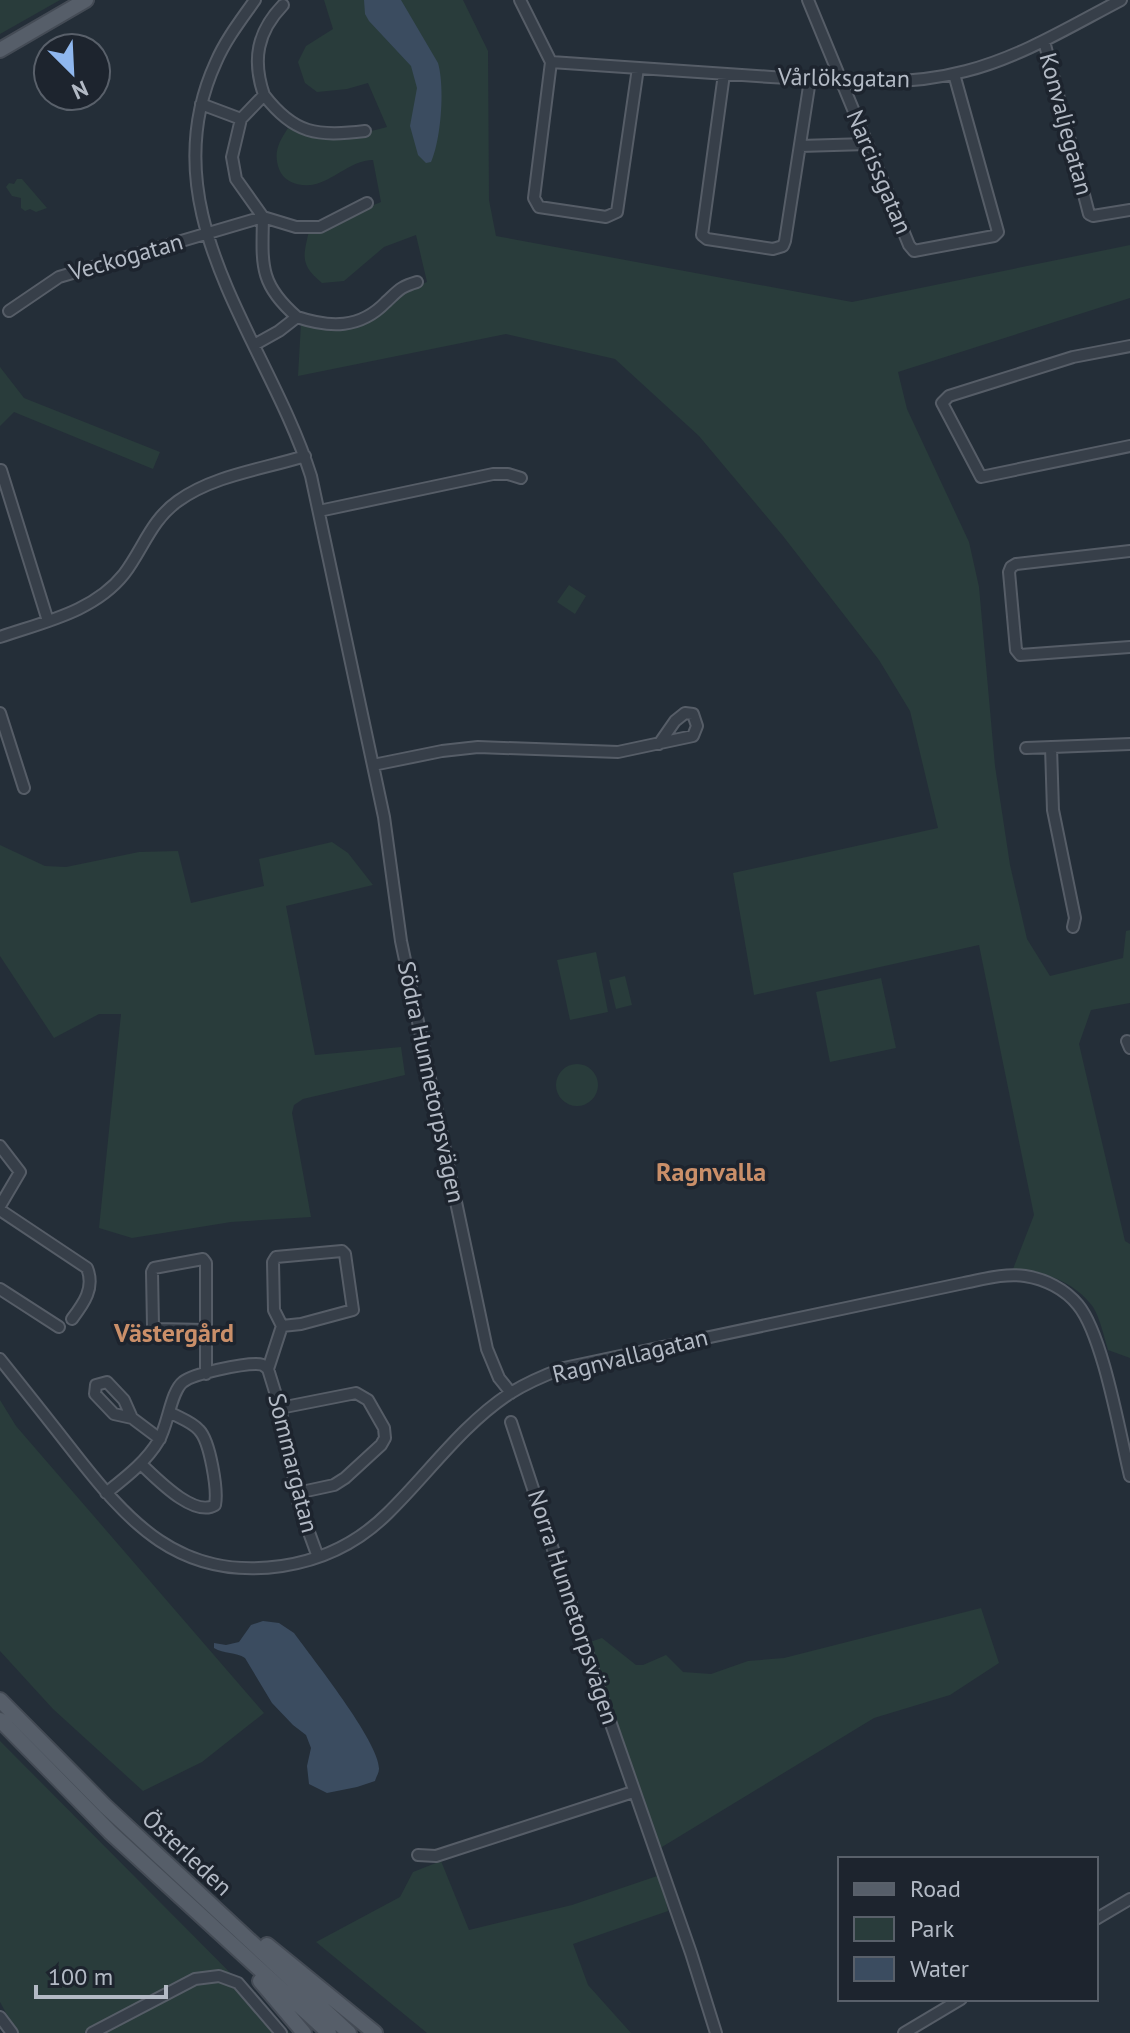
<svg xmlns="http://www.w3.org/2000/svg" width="1130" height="2033" viewBox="0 0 1130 2033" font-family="'PT Sans',sans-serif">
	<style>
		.green { fill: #293c3b }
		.water { fill: #3b4c60 }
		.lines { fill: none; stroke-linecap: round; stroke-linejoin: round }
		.minor-casing { stroke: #565d67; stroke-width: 14 }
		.major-casing { stroke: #444b55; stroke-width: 18 }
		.minor { stroke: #373f49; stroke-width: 10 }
		.major { stroke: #565e69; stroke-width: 14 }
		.labels { text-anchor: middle; stroke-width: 7; stroke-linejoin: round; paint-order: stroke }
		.street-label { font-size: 24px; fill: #b3bac5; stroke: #1d242e }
		.neighbourhood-label { font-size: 26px; font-weight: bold; fill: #ca8f69; stroke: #1d242e }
	</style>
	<rect width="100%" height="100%" fill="#242e38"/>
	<!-- green -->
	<path class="green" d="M0,0H60L0,34Z
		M324,0H463L488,51L489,200L496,236L852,302L1130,245V298L898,372L907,409L969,542L979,587L995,766L1010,865L1027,939L1050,976L1123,958L1126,931L1130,930V1003L1091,1010L1079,1044L1125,1241L1130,1244V1358L1108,1350C1104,1337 1100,1318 1093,1307C1074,1281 1043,1271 1013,1269L1034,1215L979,945L754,995L733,873L938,828L910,711L879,660L783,536L699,436L615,359L506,334L298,376L301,323L322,329L346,328L404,291L427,282L416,235L384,247L344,281L322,283C300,265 303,257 309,231L381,202L373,160C350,161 337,178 316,184C302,188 284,183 279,169C273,152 279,142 288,128C322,143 352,136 387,127L368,83L347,89L317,92L305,83L298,62L306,46L333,29Z
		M17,179H22L47,208L36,212L30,209L25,211L21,208V198L12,196L6,187L9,183L14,184Z
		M0,367L24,398L160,452L153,469L14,412L0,426Z
		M569,585L586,596L575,614L557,602Z
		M332,842L348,853L373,885L286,906L315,1055L401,1047L405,1075L303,1099L294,1105L292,1113L311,1217L231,1222L132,1238L99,1228L121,1014H99L54,1038L0,956V845L45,866L66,867L139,852L178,851L191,903L264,886L259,859Z
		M596,952L608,1012L570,1020L557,960Z
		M625,976L632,1005L616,1009L609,980Z
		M881,978L896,1048L830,1062L816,992Z
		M556 1085a21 21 0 1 1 42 0a21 21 0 1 1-42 0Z
		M0,1400L16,1426L264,1713L202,1762L143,1791L53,1709L0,1651Z
		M981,1608L999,1663L950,1695L874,1718L657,1850L590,1642L602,1638L636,1665H643L666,1655L683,1672L711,1674L748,1661L784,1658Z
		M0,1741L290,2033H104L99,2025L84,2033H17L0,2002Z
		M441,1861L469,1930L572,1905L660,1875L668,1911L573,1944L588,1985L631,2033H427L316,1942L400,1897L413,1872Z"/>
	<!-- water -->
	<path class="water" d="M364,0H401L438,63C445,87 441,140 431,162L426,163L418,155L410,126L417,88L411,66L369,21L365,14Z
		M263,1621L279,1623L294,1633C312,1658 380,1743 379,1769C379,1773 376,1777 375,1781L357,1787L327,1793L309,1784L307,1766L311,1748L306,1735L293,1725L272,1703L245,1658C236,1652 224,1654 214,1648V1643L226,1645L239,1642L251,1625Z"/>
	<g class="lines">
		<!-- minor casing -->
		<g class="minor-casing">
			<path id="minor" d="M255,0C241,20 226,39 216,62C147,212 268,340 311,476L384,817L401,941L487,1349L499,1378L511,1393
				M520,0L551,62L534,198L539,207L606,217L617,212L638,68
				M808,0L909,245L914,251L994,236L998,232L954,74
				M1044,41L1089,214L1093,216L1130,210
				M551,62C624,67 698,72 771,77C836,81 902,88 966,71C1021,57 1071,26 1121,0
				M724,74L702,235L707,239L773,249L783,246L785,241L810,80
				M264,95C252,60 257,32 283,5
				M201,104L241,119L232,157L236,179L263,217L296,227H320L367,203
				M241,119L264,95C294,134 317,137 365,131
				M800,146L867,144
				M9,311L59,277L263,217C262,265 259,284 297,317
				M254,345L279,331L297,317C330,328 360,329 386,302C399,290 400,287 417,282
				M1130,346L1073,357L949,396L942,403L981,477L1130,446
				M1,470L48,621
				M319,511L493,474H508L521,478
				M1130,551L1016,564L1011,567L1009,572L1016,650L1020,655L1130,647
				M0,637C43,622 94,612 124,574C143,549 151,520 178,501C214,475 264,469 305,456
				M0,713L24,788
				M1051,747L1053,810L1075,918L1073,927
				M1026,748L1130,744
				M373,765L442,751L478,747L618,752L693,736L697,726L693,714L685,713L675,721L659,744
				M1127,1041L1130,1048
				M0,1146L20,1172L0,1206
				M0,1210L87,1268C95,1288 84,1303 72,1319
				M0,1289L59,1327
				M206,1330V1263L203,1259L154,1268L152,1272L153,1326L156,1329L206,1330V1374
				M0,1359C24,1389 48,1419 72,1450C128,1522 179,1581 282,1566C322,1560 359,1542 388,1513C428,1474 461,1426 509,1394C526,1383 545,1375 564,1368L964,1283C984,1279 1005,1273 1025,1276C1045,1279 1065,1289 1078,1305C1103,1335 1120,1435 1130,1476
				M268,1369L282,1326L301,1324L353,1310L345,1254L342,1251L276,1257L273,1262L274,1310L282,1326
				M280,1408L356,1393L368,1400L384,1428L385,1438L381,1445L345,1478L334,1485L297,1493
				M132,1418L114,1414L95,1394L96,1385L107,1382L124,1400L132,1418L160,1439
				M511,1422L604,1704L691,1953L716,2033
				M141,1464C157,1479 194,1518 215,1505C218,1490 210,1441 199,1430C192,1422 180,1418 171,1413
				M106,1493C126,1477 146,1462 159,1440C168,1425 171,1391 183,1382C194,1373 242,1364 256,1364C263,1364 263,1365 268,1369L280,1408L299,1505L318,1557
				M418,1855L436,1856L633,1792
				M1096,1919L1130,1899
				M0,2017L12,2033
				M92,2033L195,1979L219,1976L238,1983L281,2033
				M904,2033L961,1999"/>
		</g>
		<!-- major casing -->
		<g class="major-casing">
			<path id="major" d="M0,50L86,0
				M0,1700L105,1806L349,2033
				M0,1720L110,1832L329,2033
				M267,1945L375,2033
				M260,1981L304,2033"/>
		</g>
		<!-- minor -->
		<use href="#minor" class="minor"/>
		<!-- major -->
		<use href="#major" class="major"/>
	</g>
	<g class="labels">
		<!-- street labels -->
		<g class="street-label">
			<text transform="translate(844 78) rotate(1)" y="8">Vårlöksgatan</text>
			<text transform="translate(1066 124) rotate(75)" y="8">Konvaljegatan</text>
			<text transform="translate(879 172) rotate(67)" y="8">Narcissgatan</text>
			<text transform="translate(126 257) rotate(-16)" y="8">Veckogatan</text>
			<text transform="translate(431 1082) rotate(78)" y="8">Södra Hunnetorpsvägen</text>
			<text transform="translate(630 1356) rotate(-14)" y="8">Ragnvallagatan</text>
			<text transform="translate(293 1463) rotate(76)" y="8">Sommargatan</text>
			<text transform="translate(573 1607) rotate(72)" y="8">Norra Hunnetorpsvägen</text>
			<text transform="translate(187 1853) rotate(43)" y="8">Österleden</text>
		</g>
		<!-- neighbourhood labels -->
		<g class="neighbourhood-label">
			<text x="711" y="1181">Ragnvalla</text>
			<text x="174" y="1342">Västergård</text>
		</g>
	</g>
	<!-- legend -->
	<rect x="838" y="1857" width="260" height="144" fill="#1d242e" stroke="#59606a" stroke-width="2"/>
	<rect x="854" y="1883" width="40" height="12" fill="#565e69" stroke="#59606a" stroke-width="2"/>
	<text x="910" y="1897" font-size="24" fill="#b3bac5">Road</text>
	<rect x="854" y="1917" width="40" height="24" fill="#293c3b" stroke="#59606a" stroke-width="2"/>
	<text x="910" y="1937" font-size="24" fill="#b3bac5">Park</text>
	<rect x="854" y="1957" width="40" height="24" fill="#3b4c60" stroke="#59606a" stroke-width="2"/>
	<text x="910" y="1977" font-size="24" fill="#b3bac5">Water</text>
	<!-- north arrow -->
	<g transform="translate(72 72) rotate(156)"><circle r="38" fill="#1d242e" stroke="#59606a" stroke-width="2"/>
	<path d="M0-6L14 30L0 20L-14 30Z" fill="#8fb7ee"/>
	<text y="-12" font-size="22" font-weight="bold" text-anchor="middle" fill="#b3bac5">N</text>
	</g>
	<!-- scale -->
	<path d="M36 1985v12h130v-12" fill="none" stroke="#b3bac5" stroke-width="4"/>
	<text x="48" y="1985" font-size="24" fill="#b3bac5" stroke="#1d242e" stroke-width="6" paint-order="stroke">100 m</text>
</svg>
